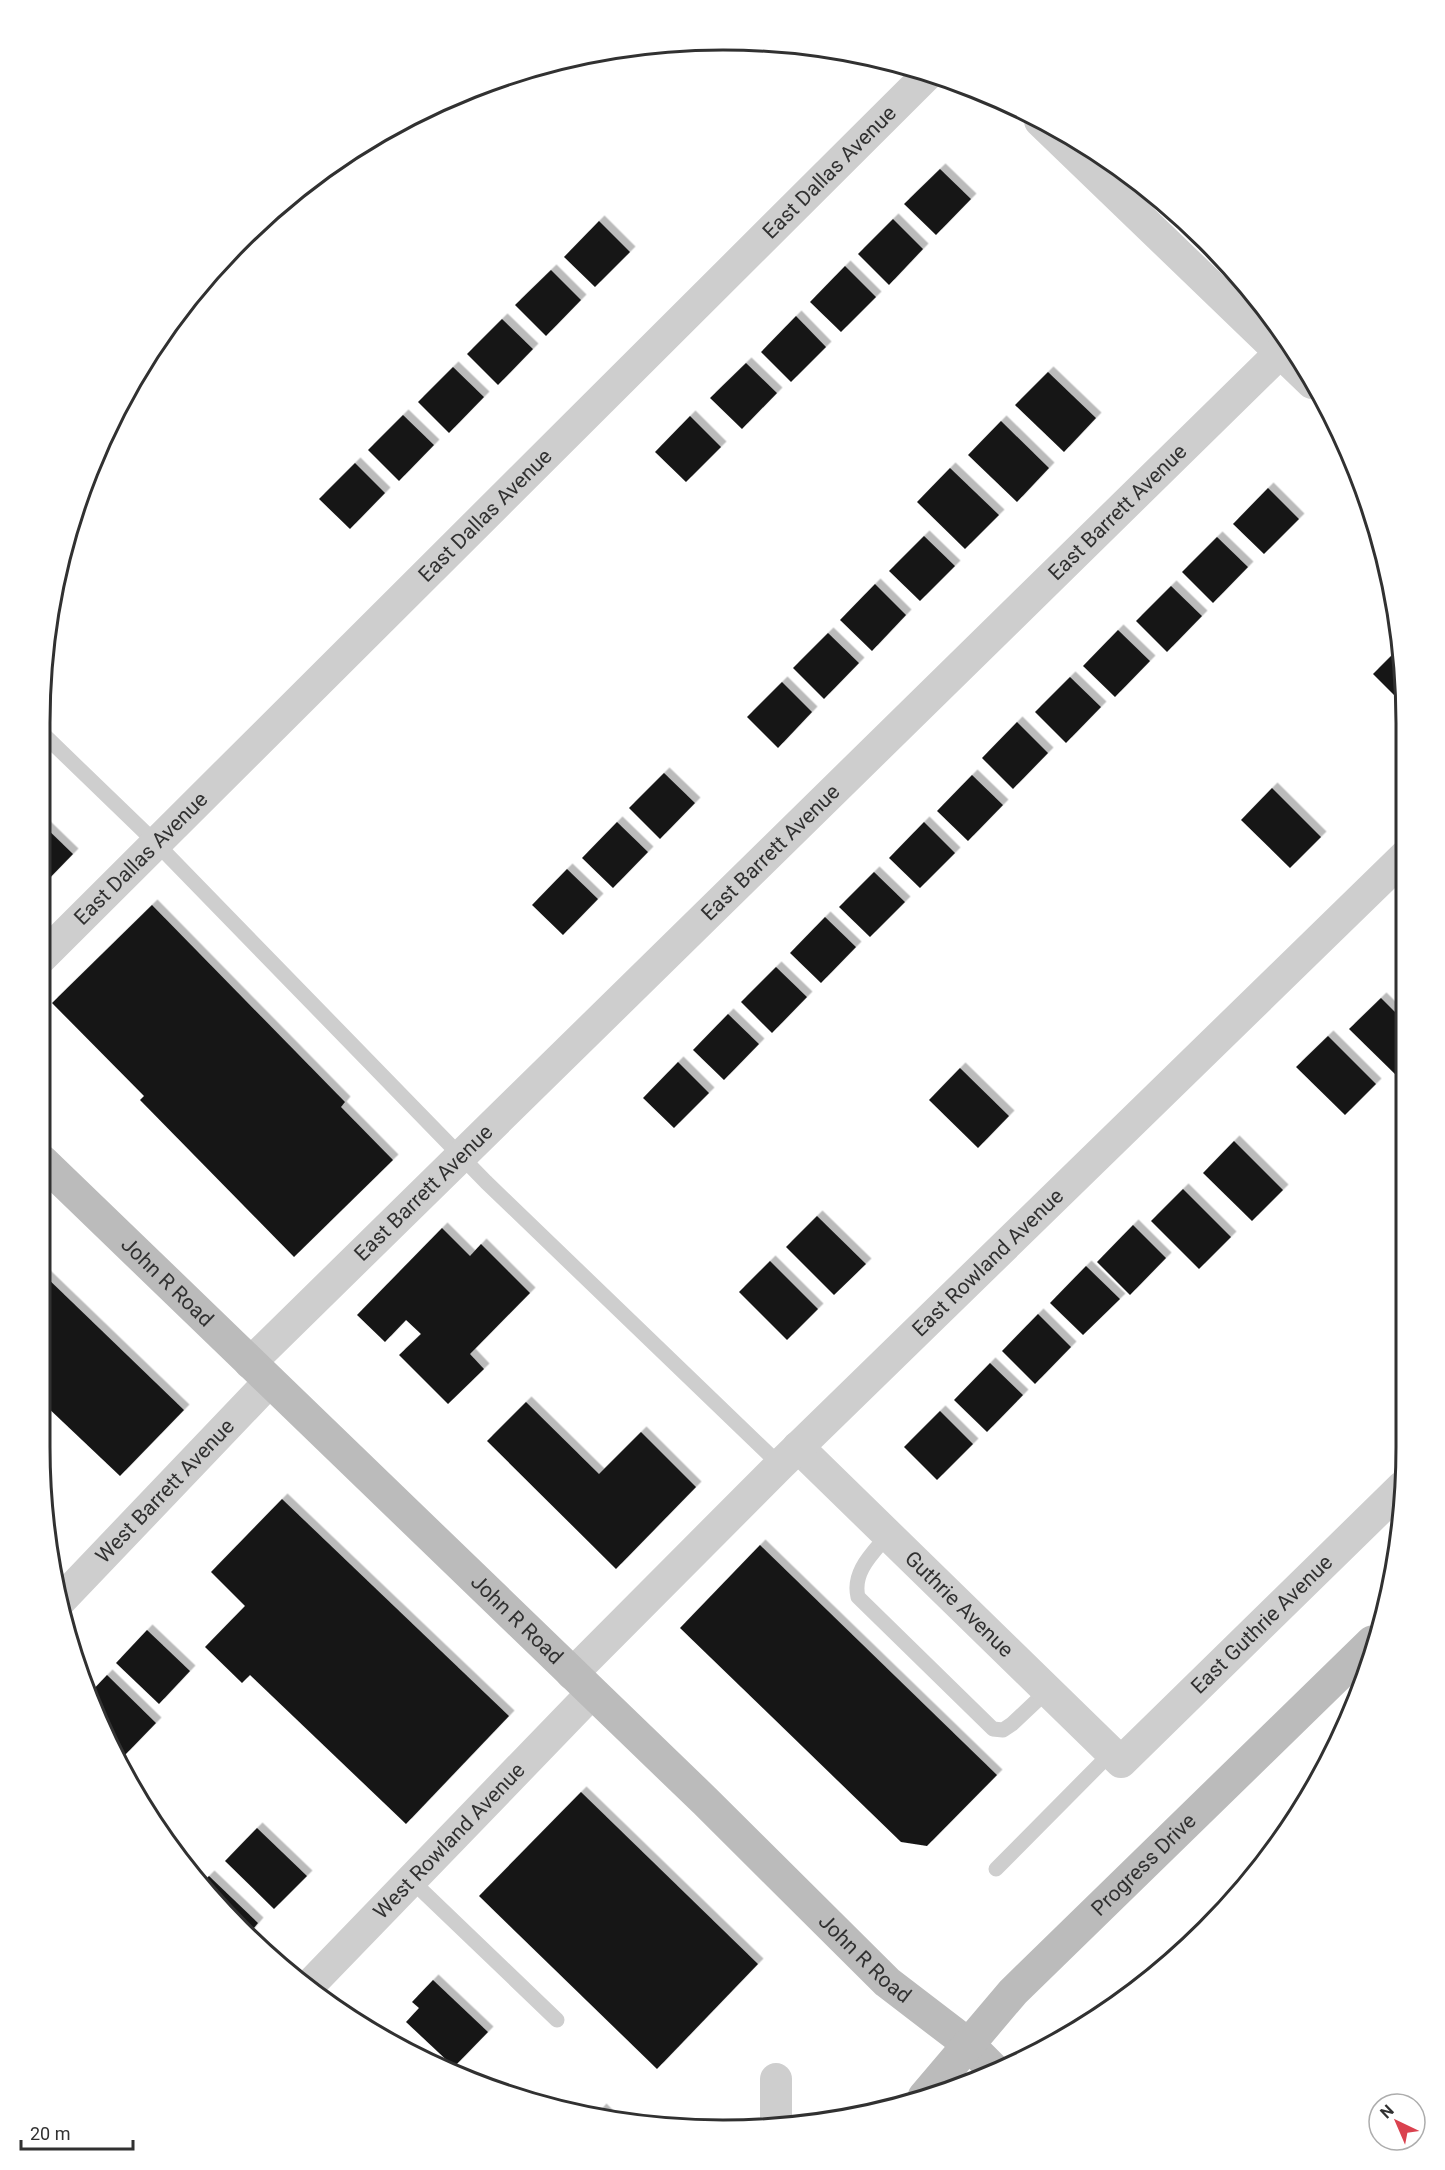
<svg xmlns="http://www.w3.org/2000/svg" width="1445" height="2170" viewBox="0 0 1445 2170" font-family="Roboto,sans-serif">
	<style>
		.building { fill: #181818; filter: url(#shadow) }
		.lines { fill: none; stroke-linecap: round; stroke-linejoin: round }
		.service { stroke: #cecece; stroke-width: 15 }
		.minor { stroke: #cecece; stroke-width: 32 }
		.secondary { stroke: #bbb; stroke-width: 33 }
		.labels { text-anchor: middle; stroke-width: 6; stroke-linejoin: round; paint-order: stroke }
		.street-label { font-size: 21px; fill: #313131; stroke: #fff }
		.rim { fill: none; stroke: #313131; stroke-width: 3 }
	</style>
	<defs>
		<filter id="shadow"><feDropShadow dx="5.5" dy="-5.5" stdDeviation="0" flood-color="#0004"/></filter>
	</defs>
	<rect width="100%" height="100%" fill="#fff"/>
	<!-- building -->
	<path class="building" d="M940,169L971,199L936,235L904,204Z
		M893,219L923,249L889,285L858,254Z
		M599,221L630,252L595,287L564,257Z
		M845,266L876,297L841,332L810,302Z
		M551,270L581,300L546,336L515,305Z
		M796,316L826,347L791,382L761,352Z
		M502,319L533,349L498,385L467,354Z
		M746,363L777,393L742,429L710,398Z
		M453,367L484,397L449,433L418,402Z
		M1048,372L1096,418L1064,452L1015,405Z
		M403,415L434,445L399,481L368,450Z
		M690,416L721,447L686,482L655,452Z
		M1001,421L1049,468L1017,502L968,455Z
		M355,463L385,493L350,529L319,499Z
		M950,468L999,515L965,549L917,502Z
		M1268,488L1299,519L1264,554L1233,524Z
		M924,536L955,566L920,601L889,571Z
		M1217,537L1248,567L1213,603L1182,572Z
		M875,584L906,615L872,651L840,620Z
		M1171,586L1202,616L1167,652L1136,621Z
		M1118,630L1150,661L1115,697L1083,666Z
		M828,633L859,663L824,699L793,668Z
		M1399,648L1403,690L1404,705L1373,674Z
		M1070,677L1101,707L1066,743L1035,712Z
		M782,682L812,712L778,748L747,717Z
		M1017,722L1048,753L1013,789L982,758Z
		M664,773L695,803L660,839L629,808Z
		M972,775L1003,805L968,841L937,811Z
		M1272,788L1321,837L1290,868L1241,820Z
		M40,822L73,854L40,888Z
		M617,822L648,852L613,888L582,858Z
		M924,822L955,853L920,888L889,858Z
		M567,869L598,899L563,935L532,905Z
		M874,872L905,902L870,937L839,907Z
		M152,905L345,1102L341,1107L393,1160L294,1257L140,1100L144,1096L52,1003Z
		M825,917L856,947L821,983L790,953Z
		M776,967L807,997L772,1033L741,1002Z
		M1381,998L1406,1023V1069L1398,1077L1349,1029Z
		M728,1014L759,1044L724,1080L693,1050Z
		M1328,1036L1376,1084L1345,1115L1296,1067Z
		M678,1062L709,1093L674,1128L643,1098Z
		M960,1068L1009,1116L978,1148L929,1100Z
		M1234,1141L1283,1190L1252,1221L1203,1173Z
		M1183,1189L1231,1237L1199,1269L1151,1221Z
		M817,1216L866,1264L834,1295L786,1247Z
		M1133,1225L1166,1258L1130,1295L1097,1262Z
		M442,1228L470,1256L481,1244L530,1293L470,1354L484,1369L448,1404L399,1355L421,1334L406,1320L385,1342L357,1315Z
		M770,1261L818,1309L787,1340L739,1292Z
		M1086,1266L1120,1299L1083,1335L1050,1303Z
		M43,1274L184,1410L120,1476L44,1404Z
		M1038,1314L1071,1347L1035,1384L1002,1351Z
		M990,1363L1023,1395L987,1432L954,1400Z
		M526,1402L599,1474L641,1432L696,1487L616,1569L487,1441Z
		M940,1411L973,1444L937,1480L904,1447Z
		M282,1499L509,1716L406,1824L250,1675L242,1683L205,1647L245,1606L211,1572Z
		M760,1545L997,1775L927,1846L901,1842L680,1628Z
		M147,1630L190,1671L159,1704L116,1663Z
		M107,1675L156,1723L124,1756L115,1748L89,1694Z
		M581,1792L758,1964L657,2069L479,1896Z
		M257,1828L307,1876L274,1909L225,1861Z
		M209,1876L258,1923L248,1935L209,1898L199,1886Z
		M433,1980L488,2032L454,2067L406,2022L419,2008L412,2002Z
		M601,2109L613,2121L593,2118Z"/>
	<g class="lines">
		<!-- service -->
		<path class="service" d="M39,730L156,843L486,1182L780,1465
			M887,1536C872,1554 852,1572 858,1597L993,1729L1003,1730L1012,1724L1047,1691
			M996,1869L1111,1753
			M411,1880L557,2020"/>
		<!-- minor -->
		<g class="minor">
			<path d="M1040,121L1312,383"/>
			<path id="s1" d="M41,958L928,74"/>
			<path id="s2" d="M250,1363L1291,342"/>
			<path id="s3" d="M798,1447L1121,1762L1402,1487"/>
			<path id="s4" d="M60,1601L270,1381"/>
			<path id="s5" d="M572,1674L780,1465L1406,855"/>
			<path id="s6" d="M306,1989L592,1693"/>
			<path d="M776,2123V2079"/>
		</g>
		<!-- secondary -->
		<g class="secondary">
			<path id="s7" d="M42,1161L706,1802L887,1982L968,2044L997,2073"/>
			<path id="s8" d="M924,2097L1013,1992L1372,1642"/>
		</g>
	</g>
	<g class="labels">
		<!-- street labels -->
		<g class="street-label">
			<text dy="7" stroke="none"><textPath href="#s1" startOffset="1113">East Dallas Avenue</textPath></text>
			<text dy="7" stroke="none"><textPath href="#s2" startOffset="1215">East Barrett Avenue</textPath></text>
			<text dy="7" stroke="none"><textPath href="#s1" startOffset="627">East Dallas Avenue</textPath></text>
			<text dy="7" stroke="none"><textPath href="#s2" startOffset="729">East Barrett Avenue</textPath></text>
			<text dy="7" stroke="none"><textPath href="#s1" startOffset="141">East Dallas Avenue</textPath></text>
			<text dy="7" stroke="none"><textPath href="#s2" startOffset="243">East Barrett Avenue</textPath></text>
			<text dy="7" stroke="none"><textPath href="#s5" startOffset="585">East Rowland Avenue</textPath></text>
			<text dy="7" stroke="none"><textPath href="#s7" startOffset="174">John R Road</textPath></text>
			<text dy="7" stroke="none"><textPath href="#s4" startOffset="152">West Barrett Avenue</textPath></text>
			<text dy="7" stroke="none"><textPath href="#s3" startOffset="225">Guthrie Avenue</textPath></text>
			<text dy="7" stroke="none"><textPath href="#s7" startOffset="660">John R Road</textPath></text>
			<text dy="7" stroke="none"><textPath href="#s3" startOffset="648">East Guthrie Avenue</textPath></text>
			<text dy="7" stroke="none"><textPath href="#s6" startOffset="206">West Rowland Avenue</textPath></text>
			<text dy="7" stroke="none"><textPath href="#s8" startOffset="320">Progress Drive</textPath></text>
			<text dy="7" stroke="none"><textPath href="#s7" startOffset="1146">John R Road</textPath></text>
		</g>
	</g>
	<!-- crop -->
	<path d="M0 0H1445V2170H0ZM723 50H723A673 673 0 0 1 1396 723V1447A673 673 0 0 1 723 2120H723A673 673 0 0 1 50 1447V723A673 673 0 0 1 723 50Z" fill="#fff" fill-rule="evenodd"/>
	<path class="rim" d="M723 50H723A673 673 0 0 1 1396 723V1447A673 673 0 0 1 723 2120H723A673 673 0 0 1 50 1447V723A673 673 0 0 1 723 50Z"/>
	<!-- north arrow -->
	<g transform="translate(1397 2122) rotate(316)"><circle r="28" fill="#ffffff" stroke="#adadad" stroke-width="1.5"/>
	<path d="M0-4.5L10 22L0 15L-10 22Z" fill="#da424f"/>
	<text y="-9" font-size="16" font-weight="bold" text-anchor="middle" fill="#313131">N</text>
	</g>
	<!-- scale -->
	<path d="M21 2140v9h112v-9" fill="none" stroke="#313131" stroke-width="3"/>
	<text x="30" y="2140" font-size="18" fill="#313131" stroke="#ffffff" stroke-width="4.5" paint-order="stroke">20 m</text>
</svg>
